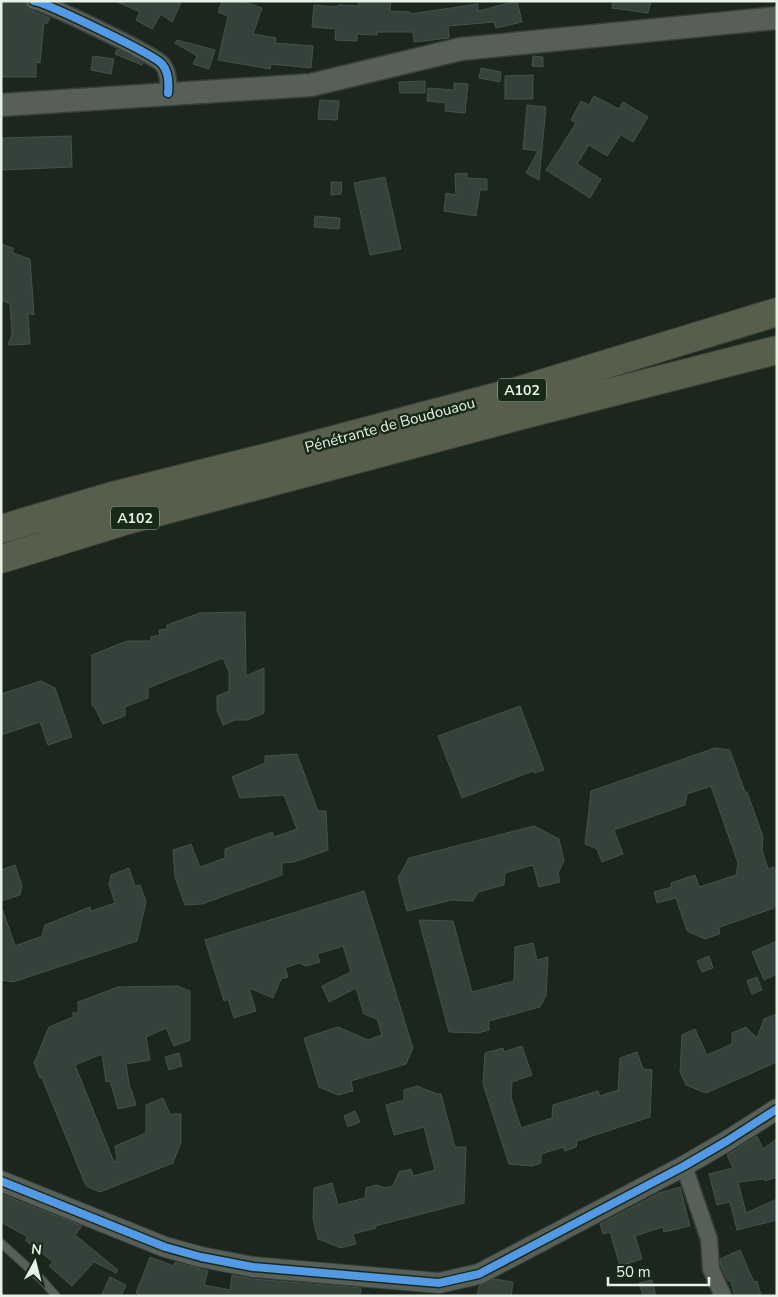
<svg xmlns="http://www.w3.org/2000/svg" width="778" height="1297" viewBox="0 0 778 1297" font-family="'Nunito Sans',sans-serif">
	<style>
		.building { fill: #35413b; stroke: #45514b }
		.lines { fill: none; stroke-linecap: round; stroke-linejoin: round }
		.service-casing { stroke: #373f37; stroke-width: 10 }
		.minor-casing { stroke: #373f37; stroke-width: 19 }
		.tertiary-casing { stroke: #373f37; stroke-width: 22 }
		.secondary-casing { stroke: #373f37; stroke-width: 25 }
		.motorway-casing { stroke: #373f37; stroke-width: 30 }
		.service { stroke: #575f58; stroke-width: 8 }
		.minor { stroke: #575f58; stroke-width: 16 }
		.tertiary { stroke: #575f58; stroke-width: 20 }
		.secondary { stroke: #575f58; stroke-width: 22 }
		.motorway { stroke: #585e4c; stroke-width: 28 }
		.cycleway-casing { stroke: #172a18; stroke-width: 11 }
		.cycleway { stroke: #5399e6; stroke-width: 8 }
		.labels { text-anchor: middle; stroke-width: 5; stroke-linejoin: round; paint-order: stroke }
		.shield { fill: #172a18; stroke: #a8b6a8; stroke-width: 1 }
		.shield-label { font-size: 14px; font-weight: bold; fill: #e6f2e6 }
		.street-label { font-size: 15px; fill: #e6f2e6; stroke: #172a18 }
	</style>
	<rect width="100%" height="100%" fill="#1b261c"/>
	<!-- building -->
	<path class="building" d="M1,1H24L26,7L30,10L50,18L47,24L44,22L40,63L36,62V77H1Z
		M115,1H182L172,22L161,14L152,29L136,20L140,12Z
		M222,1H242L262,8L253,34L276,38L275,43L313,46L311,68L271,64L270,69L218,60L228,16L218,12Z
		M359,1H391L390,11L410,12V14L478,4V11L517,1L522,22L496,28L494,22L448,26L449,38L414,42L413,32H377V35L357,34V41L335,40L336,29L312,27L314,5L337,7L338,5L358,6Z
		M613,1H651L648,13L612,8Z
		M177,40L215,50L209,69L193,64L197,56L175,43Z
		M117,49L143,63L142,65L115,54Z
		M93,56L114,59L111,74L91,70Z
		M533,56L543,57V67L532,66Z
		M481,68L501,72L500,82L479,78Z
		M533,75V99H505V76Z
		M425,81V93H400L399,82Z
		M454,83L468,84L465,113L445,111L446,103L427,101L428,88L454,90Z
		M594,96L619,109L623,102L648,117L633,142L621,135L607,156L589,145L577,164L601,179L590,198L546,170L576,123L571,120L581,101L589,105Z
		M320,100L339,101L337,120L318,119Z
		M527,105L546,107L539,180L526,173L538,151L523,149Z
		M71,136L72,167L1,170V138Z
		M467,173V178L487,179V190H480L476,216L444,211L446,193L456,195L455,174Z
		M385,177L401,249L370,255L354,183Z
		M331,182H342L341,194L331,195Z
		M315,216L340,218L339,229L314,227Z
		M1,244L13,248V253L30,259L34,315L28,313L30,344L8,345L12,334L10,304L1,300Z
		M245,612L246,676L264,668V713L247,720H235L223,725L217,710V696L229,691V672L223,658L148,688V698L125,707V716L103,724L94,706H92V655L127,641H151V637L160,635L159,630L167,629V625L200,613Z
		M41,681L55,688L72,737L48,745L40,722L1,735V694Z
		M520,706L544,770L534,773L533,771L462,798L438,736Z
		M715,748L730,750L745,792H747L763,837L762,850L768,869L774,867L777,875V901L774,908L720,927L719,934L705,939L687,931L676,898L657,903L654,892L672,887L671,883L695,875L699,887L736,875L738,863L711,786L687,794L685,805L614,830L623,854L602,862L597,849L585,844L591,791Z
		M297,754L318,811H326L328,850L294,862L282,863V875L202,904L185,905L175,877L173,850L191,844L200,867L225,858V849L272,832L274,837L297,829L284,795L240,798L232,777L265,763V756Z
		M534,826L559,839L564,861L558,873L560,882L539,887L533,865L505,873L504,885L478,892L473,901L452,900L407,911L398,878L409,858Z
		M15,865L22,886L20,895L1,901V870Z
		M129,868L135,886L140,885L146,902L137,941L13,982L1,980V911H3L15,946L42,936L45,925L90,907L91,911L115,903L109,884L111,875Z
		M364,891L413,1048L406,1064L351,1081L353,1091L338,1095L319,1087L304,1038L338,1027L368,1040L382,1035L377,1019L364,1014L356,988L329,1002L322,986L351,972L343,946L317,954L320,962L306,966L299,963L285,968L288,977L281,979L273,998L249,988L256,1011L234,1018L228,999L224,1001L205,940Z
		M419,920L453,921L472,992L514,981L515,947L533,943L537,960L548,957L546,996L540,1007L489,1021V1030L478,1033L449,1032Z
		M777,941V974L764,980L752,952Z
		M709,956L713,968L702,972L697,961Z
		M757,977L762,990L752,994L747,981Z
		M178,986L190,991V1040L174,1046L166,1028L146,1037L150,1060L126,1064L130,1089H131L136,1105L118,1109L110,1081L106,1082L102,1054L75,1065L114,1162L117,1161L115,1146L146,1133V1105L163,1098L170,1114H181V1142L173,1163L100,1192L86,1186L42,1078H40L34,1063L49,1027L73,1017V1012L78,1014V1002L118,987Z
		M777,1014V1062L706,1093L686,1085L680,1072L682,1035L695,1029L707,1055L732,1044V1033L746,1027L757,1038L764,1019Z
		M522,1046L532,1075L512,1082L511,1097L521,1128L552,1118L553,1105L598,1091L600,1096L618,1090L620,1058L637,1052L643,1069L652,1070L650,1117L577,1141L576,1147L565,1151L563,1147L541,1154V1163L532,1166L509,1164L483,1084L485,1053L503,1048L504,1052Z
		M179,1053L182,1066L169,1070L165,1057Z
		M417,1086L437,1094H441L455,1147H466L464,1203L375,1226L376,1228L353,1234L356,1244L341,1248L318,1239L313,1219L314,1188L332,1183L338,1205L365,1198L366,1188L377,1185L385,1188L393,1186L399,1172L411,1169L413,1176L435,1170L424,1127L394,1135L386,1105L404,1100V1090Z
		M355,1111L360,1122L348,1127L344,1116Z
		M757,1136L763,1149L777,1139V1177L765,1181L764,1179L738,1182L746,1213L777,1199V1220L737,1230L730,1202L717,1205L709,1174L733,1168L727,1155Z
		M680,1187L690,1226L664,1232L663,1227L635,1236L642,1259L620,1266L610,1232L603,1234L600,1224L659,1193Z
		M1,1194L82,1226L75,1235L118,1270L116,1273L94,1262L72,1286L49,1266L53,1262L25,1240L28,1237L1,1222Z
		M740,1250L754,1282L757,1281L761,1296H735L730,1280L728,1281L721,1266L720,1259Z
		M150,1257L174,1266L175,1262L208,1271L204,1285L230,1290L232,1275L252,1279L361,1288L360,1296H143L136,1293Z
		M110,1277L126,1285L121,1296H101Z
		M494,1279L513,1282L511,1296H477L479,1286Z
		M652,1280L656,1296H643L639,1283Z"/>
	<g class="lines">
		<!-- service casing -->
		<g class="service-casing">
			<path id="service" d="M1,1243L43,1281L56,1296"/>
		</g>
		<!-- minor casing -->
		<g class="minor-casing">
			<path id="minor" d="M34,1C47,3 155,55 162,64C169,72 169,83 168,93
				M684,1166L709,1239L711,1269L723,1296"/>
		</g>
		<!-- tertiary casing -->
		<g class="tertiary-casing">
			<path id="tertiary" d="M1,1181L165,1247L201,1257L253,1267L439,1283L479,1274L684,1166L727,1141L777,1109"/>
		</g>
		<!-- secondary casing -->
		<g class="secondary-casing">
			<path id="secondary" d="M1,105L311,85L461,49L777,18"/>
		</g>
		<!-- motorway casing -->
		<g class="motorway-casing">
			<path id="motorway" d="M1,529L116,495L265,458L518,391L777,312
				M1,559L124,521L526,414L777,350"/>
		</g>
		<!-- service -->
		<use href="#service" class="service"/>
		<!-- minor -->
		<use href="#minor" class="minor"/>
		<!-- tertiary -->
		<use href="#tertiary" class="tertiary"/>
		<!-- secondary -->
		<use href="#secondary" class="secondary"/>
		<!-- motorway -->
		<use href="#motorway" class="motorway"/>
		<!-- cycleway casing -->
		<g class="cycleway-casing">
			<path id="cycleway" d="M34,1C47,3 155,55 162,64C169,72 169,83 168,93
				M1,1181L165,1247L201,1257L253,1267L439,1283L479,1274L684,1166L727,1141L777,1109"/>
		</g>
		<!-- cycleway -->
		<use href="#cycleway" class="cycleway"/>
	</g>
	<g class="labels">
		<!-- shield labels -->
		<g class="shield">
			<rect x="498" y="378.5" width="48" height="23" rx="4"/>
			<rect x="111" y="506.5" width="48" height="23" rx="4"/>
		</g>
		<g class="shield-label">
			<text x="522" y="395">A102</text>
			<text x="135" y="523">A102</text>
		</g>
		<!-- street labels -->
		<g class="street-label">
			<text transform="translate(390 425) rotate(-15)" y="5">Pénétrante de Boudouaou</text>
		</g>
	</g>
	<!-- border -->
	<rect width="778" height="1297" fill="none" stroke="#e6f2e6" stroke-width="5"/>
	<!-- north arrow -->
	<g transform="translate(35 1262) rotate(7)" stroke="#172a18" stroke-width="4" paint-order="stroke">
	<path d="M0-4L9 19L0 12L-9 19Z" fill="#e6f2e6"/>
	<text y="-8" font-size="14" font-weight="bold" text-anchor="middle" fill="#e6f2e6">N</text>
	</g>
	<!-- scale -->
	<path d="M608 1277v8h101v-8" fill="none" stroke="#e6f2e6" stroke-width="2.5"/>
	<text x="616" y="1277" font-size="15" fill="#e6f2e6" stroke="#172a18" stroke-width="4" paint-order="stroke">50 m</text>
</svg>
